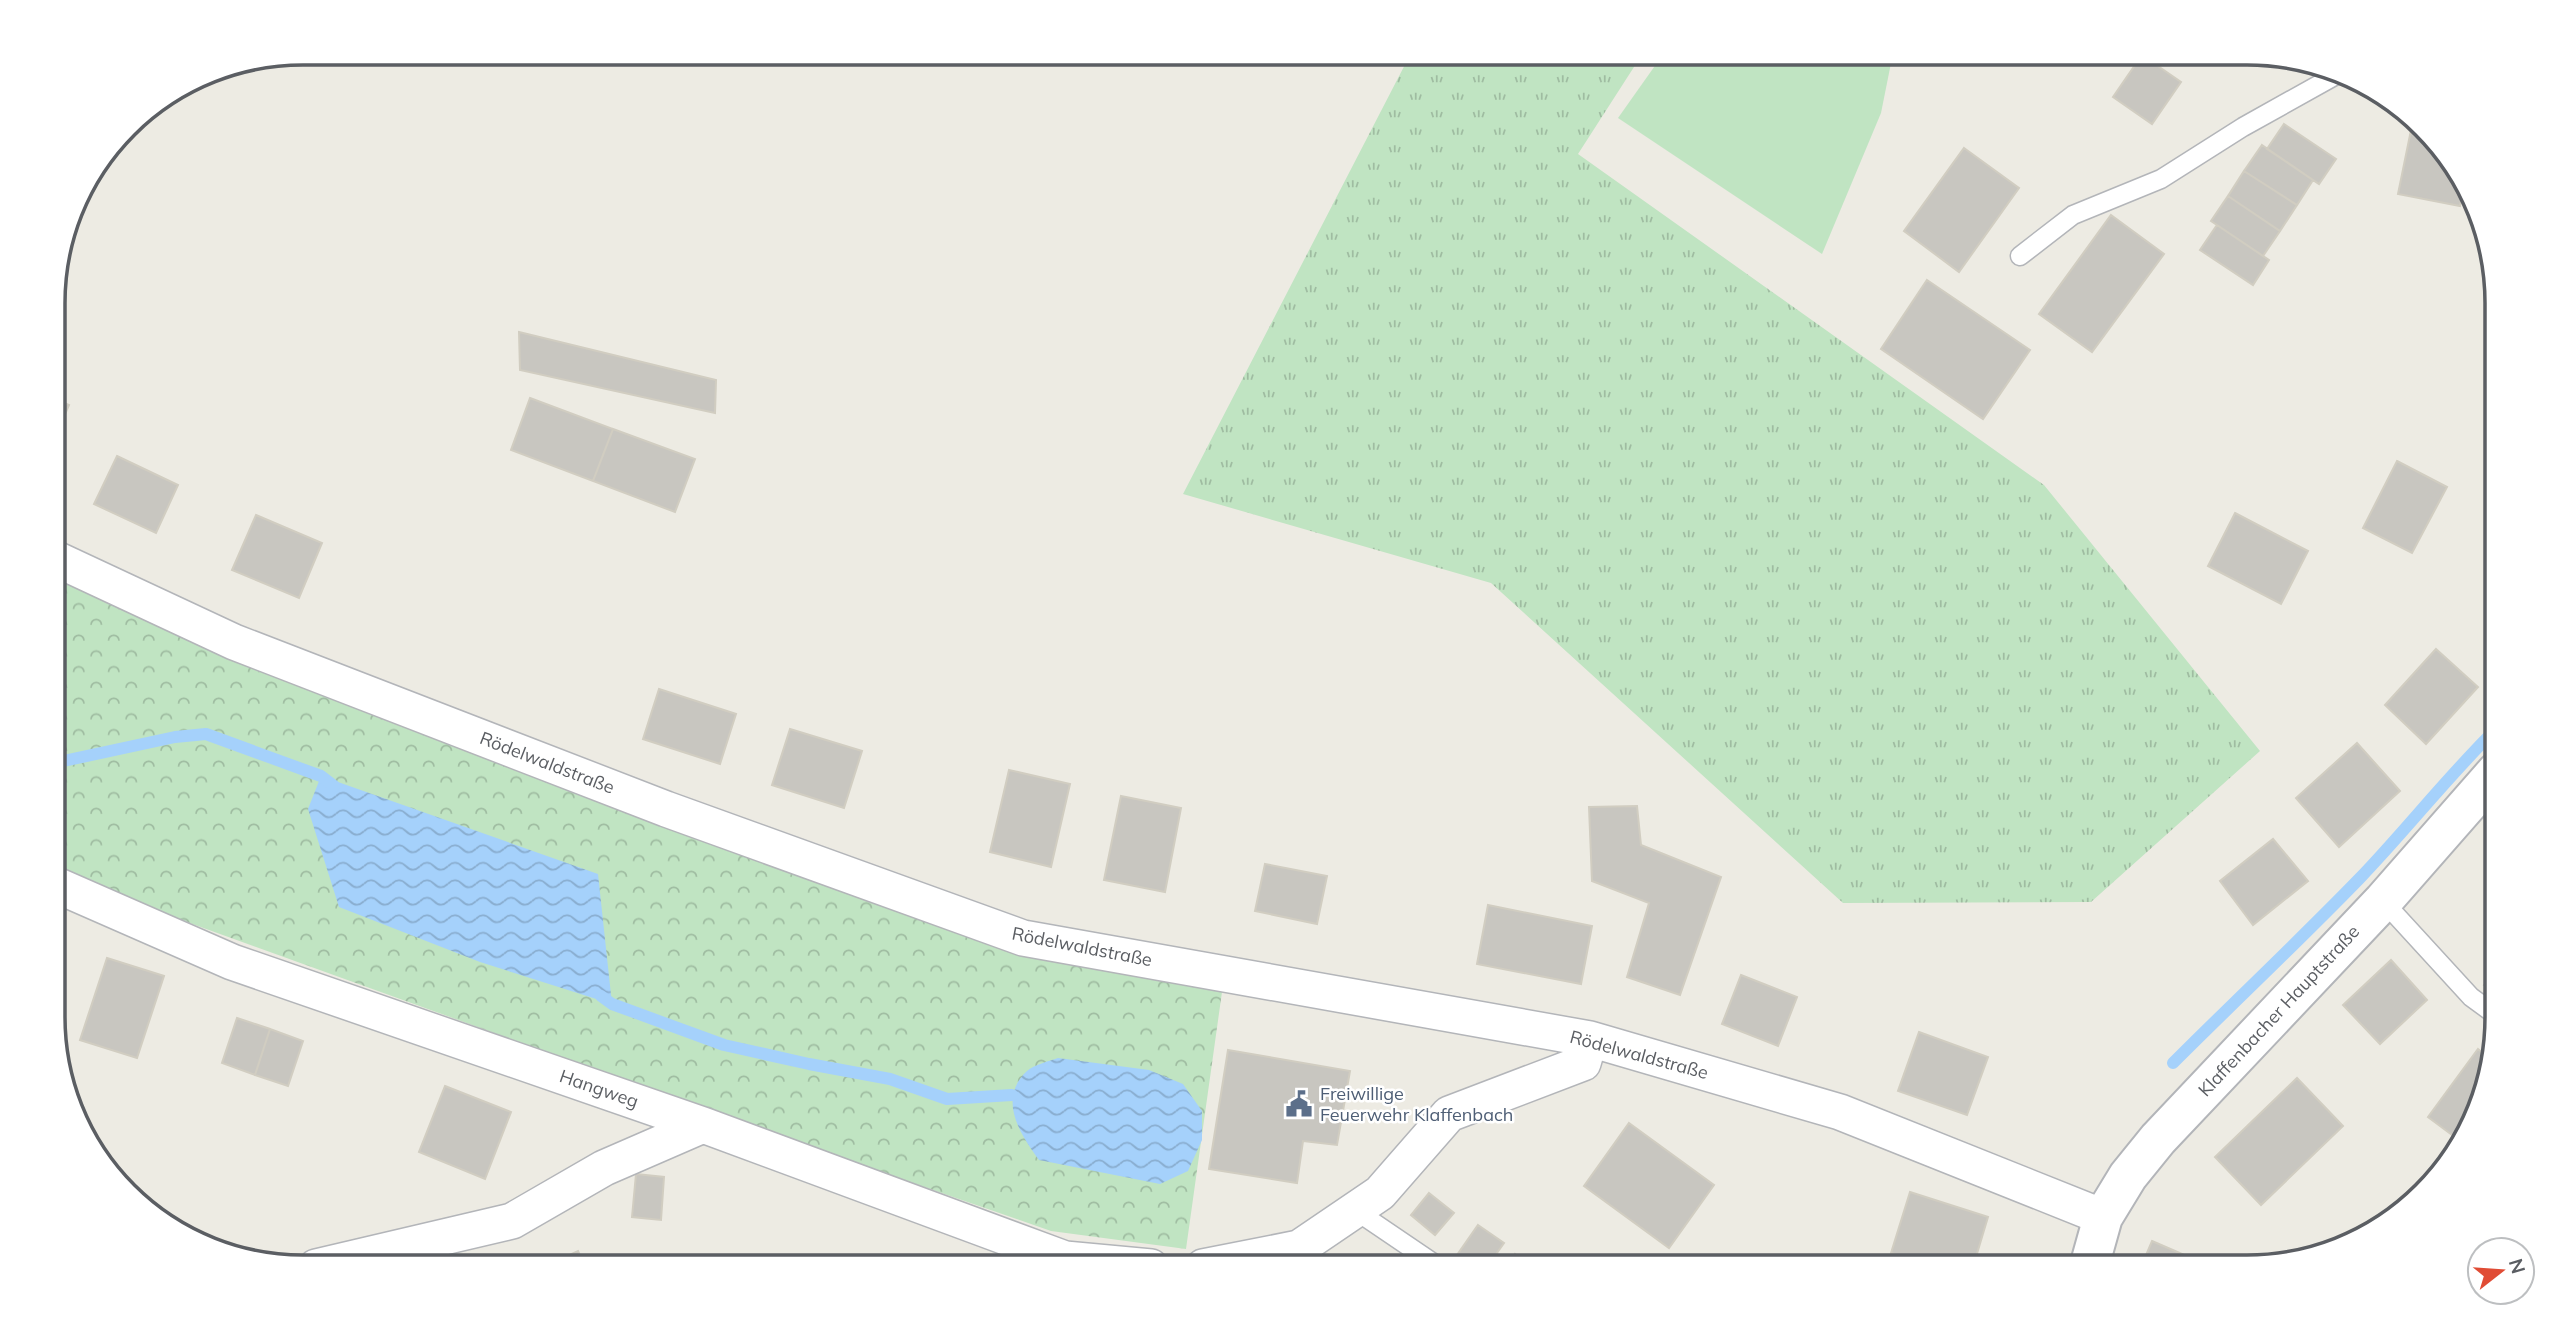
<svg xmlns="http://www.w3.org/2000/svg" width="2550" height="1320" viewBox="0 0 2550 1320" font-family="Mulish,sans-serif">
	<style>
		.grass { fill: url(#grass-tufts) }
		.forest { fill: url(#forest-crowns) }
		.pitch { fill: #c0e4c2 }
		.water { fill: url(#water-waves) }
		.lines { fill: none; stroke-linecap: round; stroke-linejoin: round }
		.stream { stroke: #a5d1fb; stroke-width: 12 }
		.building { fill: #c8c6c0; stroke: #d1cdc1; stroke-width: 2 }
		.service-casing { stroke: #b3b5b9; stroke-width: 21 }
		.minor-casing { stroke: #b3b5b9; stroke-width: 38 }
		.tertiary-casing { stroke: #b3b5b9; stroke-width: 42 }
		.service { stroke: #fff; stroke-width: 18 }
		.minor { stroke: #fff; stroke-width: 35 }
		.tertiary { stroke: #fff; stroke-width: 38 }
		.labels { text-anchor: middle; stroke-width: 5; stroke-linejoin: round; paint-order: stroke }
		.street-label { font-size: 18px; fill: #5b5e63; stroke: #fff }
		.service-label { font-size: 18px; fill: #4e5e75; stroke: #fff; text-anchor: start }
		.rim { fill: none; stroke: #5b5e63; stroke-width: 3.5 }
	</style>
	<defs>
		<pattern id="grass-tufts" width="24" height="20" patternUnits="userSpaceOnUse" patternTransform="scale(1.75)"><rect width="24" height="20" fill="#c0e4c2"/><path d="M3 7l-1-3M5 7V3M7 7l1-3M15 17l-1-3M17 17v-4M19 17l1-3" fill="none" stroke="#9fbca1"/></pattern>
		<pattern id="forest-crowns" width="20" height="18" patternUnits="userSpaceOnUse" patternTransform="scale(1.75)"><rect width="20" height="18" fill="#c0e4c2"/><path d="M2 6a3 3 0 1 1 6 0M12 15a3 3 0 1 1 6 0" fill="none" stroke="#9fbca1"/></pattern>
		<pattern id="water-waves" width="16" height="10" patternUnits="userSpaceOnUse" patternTransform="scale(1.75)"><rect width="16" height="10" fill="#a5d1fb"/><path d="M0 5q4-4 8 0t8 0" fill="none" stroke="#89adcf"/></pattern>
	</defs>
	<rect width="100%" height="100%" fill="#edebe3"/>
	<!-- grass -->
	<path class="grass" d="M1411,53H1643L1578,154L2044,485L2260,751L2091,902L1843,903L1491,583L1183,494Z"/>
	<!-- forest -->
	<path class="forest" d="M54,570L1015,951L1222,992L1186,1249L1051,1231L835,1156L173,917L54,867Z"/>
	<!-- pitch -->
	<path class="pitch" d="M1664,53H1893L1881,113L1822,254L1618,118Z"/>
	<!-- water -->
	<path class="water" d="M321,776L598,874L612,1004L480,962L339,907L308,809Z
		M1058,1058L1149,1070L1183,1084L1202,1111V1140L1188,1171L1160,1184L1039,1160C1020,1134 997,1099 1027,1071C1034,1065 1049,1061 1058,1058Z"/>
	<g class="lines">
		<!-- stream -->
		<path class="stream" d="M54,763L175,737L206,734L321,776L334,786
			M601,996L612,1004L724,1045L809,1064L890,1079L947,1099L1012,1095
			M2173,1063C2235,1001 2299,941 2360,878C2407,829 2448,776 2497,728"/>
	</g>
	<!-- building -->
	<path class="building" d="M2142,55L2181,82L2152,124L2113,97Z
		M2284,124L2336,159L2319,184L2267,149Z
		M2411,130L2419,131L2455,163L2464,187L2460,206L2398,194Z
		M2262,145L2313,180L2297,205L2244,171Z
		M1964,148L2019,188L1959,272L1904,231Z
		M2244,171L2297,205L2280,231L2228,196Z
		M2228,196L2280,231L2263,256L2211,221Z
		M2111,215L2164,254L2092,352L2039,314Z
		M2217,225L2269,260L2253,285L2200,250Z
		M1927,280L2030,350L1983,419L1881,349Z
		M519,332L716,380L715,413L520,370Z
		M53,398L69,405L53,442Z
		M530,398L613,429L593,481L511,450Z
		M613,429L695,459L675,512L593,481Z
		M117,456L178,485L156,533L94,504Z
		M2397,461L2447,487L2412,553L2363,528Z
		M2235,513L2308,551L2281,604L2208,566Z
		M256,515L322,543L299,598L232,570Z
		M2436,649L2478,687L2426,744L2385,705Z
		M659,689L736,714L720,764L643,739Z
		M790,729L862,751L844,808L772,785Z
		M2357,743L2400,791L2339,847L2296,798Z
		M1009,770L1070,784L1051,867L990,852Z
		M1121,796L1181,808L1165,892L1104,880Z
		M1637,806L1641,845L1721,877L1680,995L1627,977L1649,903L1592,881L1589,807Z
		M2273,839L2308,881L2253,925L2220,881Z
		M1265,864L1327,876L1317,924L1255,911Z
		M1488,905L1592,926L1581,984L1477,964Z
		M107,958L164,976L137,1058L80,1040Z
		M2391,960L2427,1000L2380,1044L2343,1005Z
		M2497,968V996L2484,985Z
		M1741,975L1797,997L1778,1046L1722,1024Z
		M237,1018L270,1029L255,1075L222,1063Z
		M270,1029L303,1041L288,1086L255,1075Z
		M1919,1032L1988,1057L1967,1115L1898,1091Z
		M2478,1049L2488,1057L2471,1128L2460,1141L2428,1117Z
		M1228,1050L1350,1071L1337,1145L1303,1141L1297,1183L1209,1169Z
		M2297,1078L2343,1126L2261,1205L2215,1157Z
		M445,1086L511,1112L485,1179L419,1152Z
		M1629,1123L1714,1185L1669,1248L1584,1186Z
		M636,1174L664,1177L661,1220L632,1217Z
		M1910,1192L1988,1217L1973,1267H1935L1891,1253Z
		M1429,1193L1454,1213L1435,1235L1411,1215Z
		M1478,1225L1504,1243L1487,1267H1475L1457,1255Z
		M2152,1241L2212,1267H2141Z
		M578,1251L585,1267H543Z
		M1515,1254L1533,1267H1505Z"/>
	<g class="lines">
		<!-- service casing -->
		<g class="service-casing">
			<path id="service" d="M2020,256L2073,215L2161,179L2243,127L2338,74
				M2383,901L2471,997L2497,1016
				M1355,1210L1439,1267"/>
		</g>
		<!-- minor casing -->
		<g class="minor-casing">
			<path id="minor" d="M54,558L234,642L666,809L1023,938L1590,1039L1840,1112L2103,1217
				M54,884L232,962L703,1125L1065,1259L1151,1267
				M316,1267L512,1221L604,1168L703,1125
				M1203,1267L1299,1248L1380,1193L1449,1114L1583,1063L1590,1039"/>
		</g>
		<!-- tertiary casing -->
		<g class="tertiary-casing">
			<path id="tertiary" d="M2089,1267L2103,1217L2128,1176L2158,1139L2383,901L2497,771"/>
		</g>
		<!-- service -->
		<use href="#service" class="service"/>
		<!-- minor -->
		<use href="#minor" class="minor"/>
		<!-- tertiary -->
		<use href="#tertiary" class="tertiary"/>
	</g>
	<!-- icons -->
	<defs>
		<g id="civic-bare" transform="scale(2.1)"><path d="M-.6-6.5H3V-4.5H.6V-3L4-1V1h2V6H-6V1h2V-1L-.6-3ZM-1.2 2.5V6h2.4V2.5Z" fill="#5c6f8a" stroke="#fff" stroke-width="2.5" paint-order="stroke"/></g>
	</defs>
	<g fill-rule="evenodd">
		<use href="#civic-bare" x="1299" y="1104"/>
	</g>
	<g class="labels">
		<!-- street labels -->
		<g class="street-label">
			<text transform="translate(547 763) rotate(21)" y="6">Rödelwaldstraße</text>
			<text transform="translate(1082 947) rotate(11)" y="6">Rödelwaldstraße</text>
			<text transform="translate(2279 1011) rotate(-47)" y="6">Klaffenbacher Hauptstraße</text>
			<text transform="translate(1639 1055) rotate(15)" y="6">Rödelwaldstraße</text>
			<text transform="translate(599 1089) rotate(19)" y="6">Hangweg</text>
		</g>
		<!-- service labels -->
		<g class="service-label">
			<text x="1320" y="1100">Freiwillige<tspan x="1320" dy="21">Feuerwehr Klaffenbach</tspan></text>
		</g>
	</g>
	<!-- crop -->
	<path d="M0 0H2550V1320H0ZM303 65H2247A238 238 0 0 1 2485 303V1017A238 238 0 0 1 2247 1255H303A238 238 0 0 1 65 1017V303A238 238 0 0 1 303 65Z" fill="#fff" fill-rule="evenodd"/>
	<path class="rim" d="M303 65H2247A238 238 0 0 1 2485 303V1017A238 238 0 0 1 2247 1255H303A238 238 0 0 1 65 1017V303A238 238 0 0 1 303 65Z"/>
	<!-- north arrow -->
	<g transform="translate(2501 1271) rotate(73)"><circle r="33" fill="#ffffff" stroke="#bdbfc1" stroke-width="2"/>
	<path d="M0-5L12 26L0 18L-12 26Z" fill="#e04c35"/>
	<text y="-10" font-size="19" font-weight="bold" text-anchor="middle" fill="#5b5e63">N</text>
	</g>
</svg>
